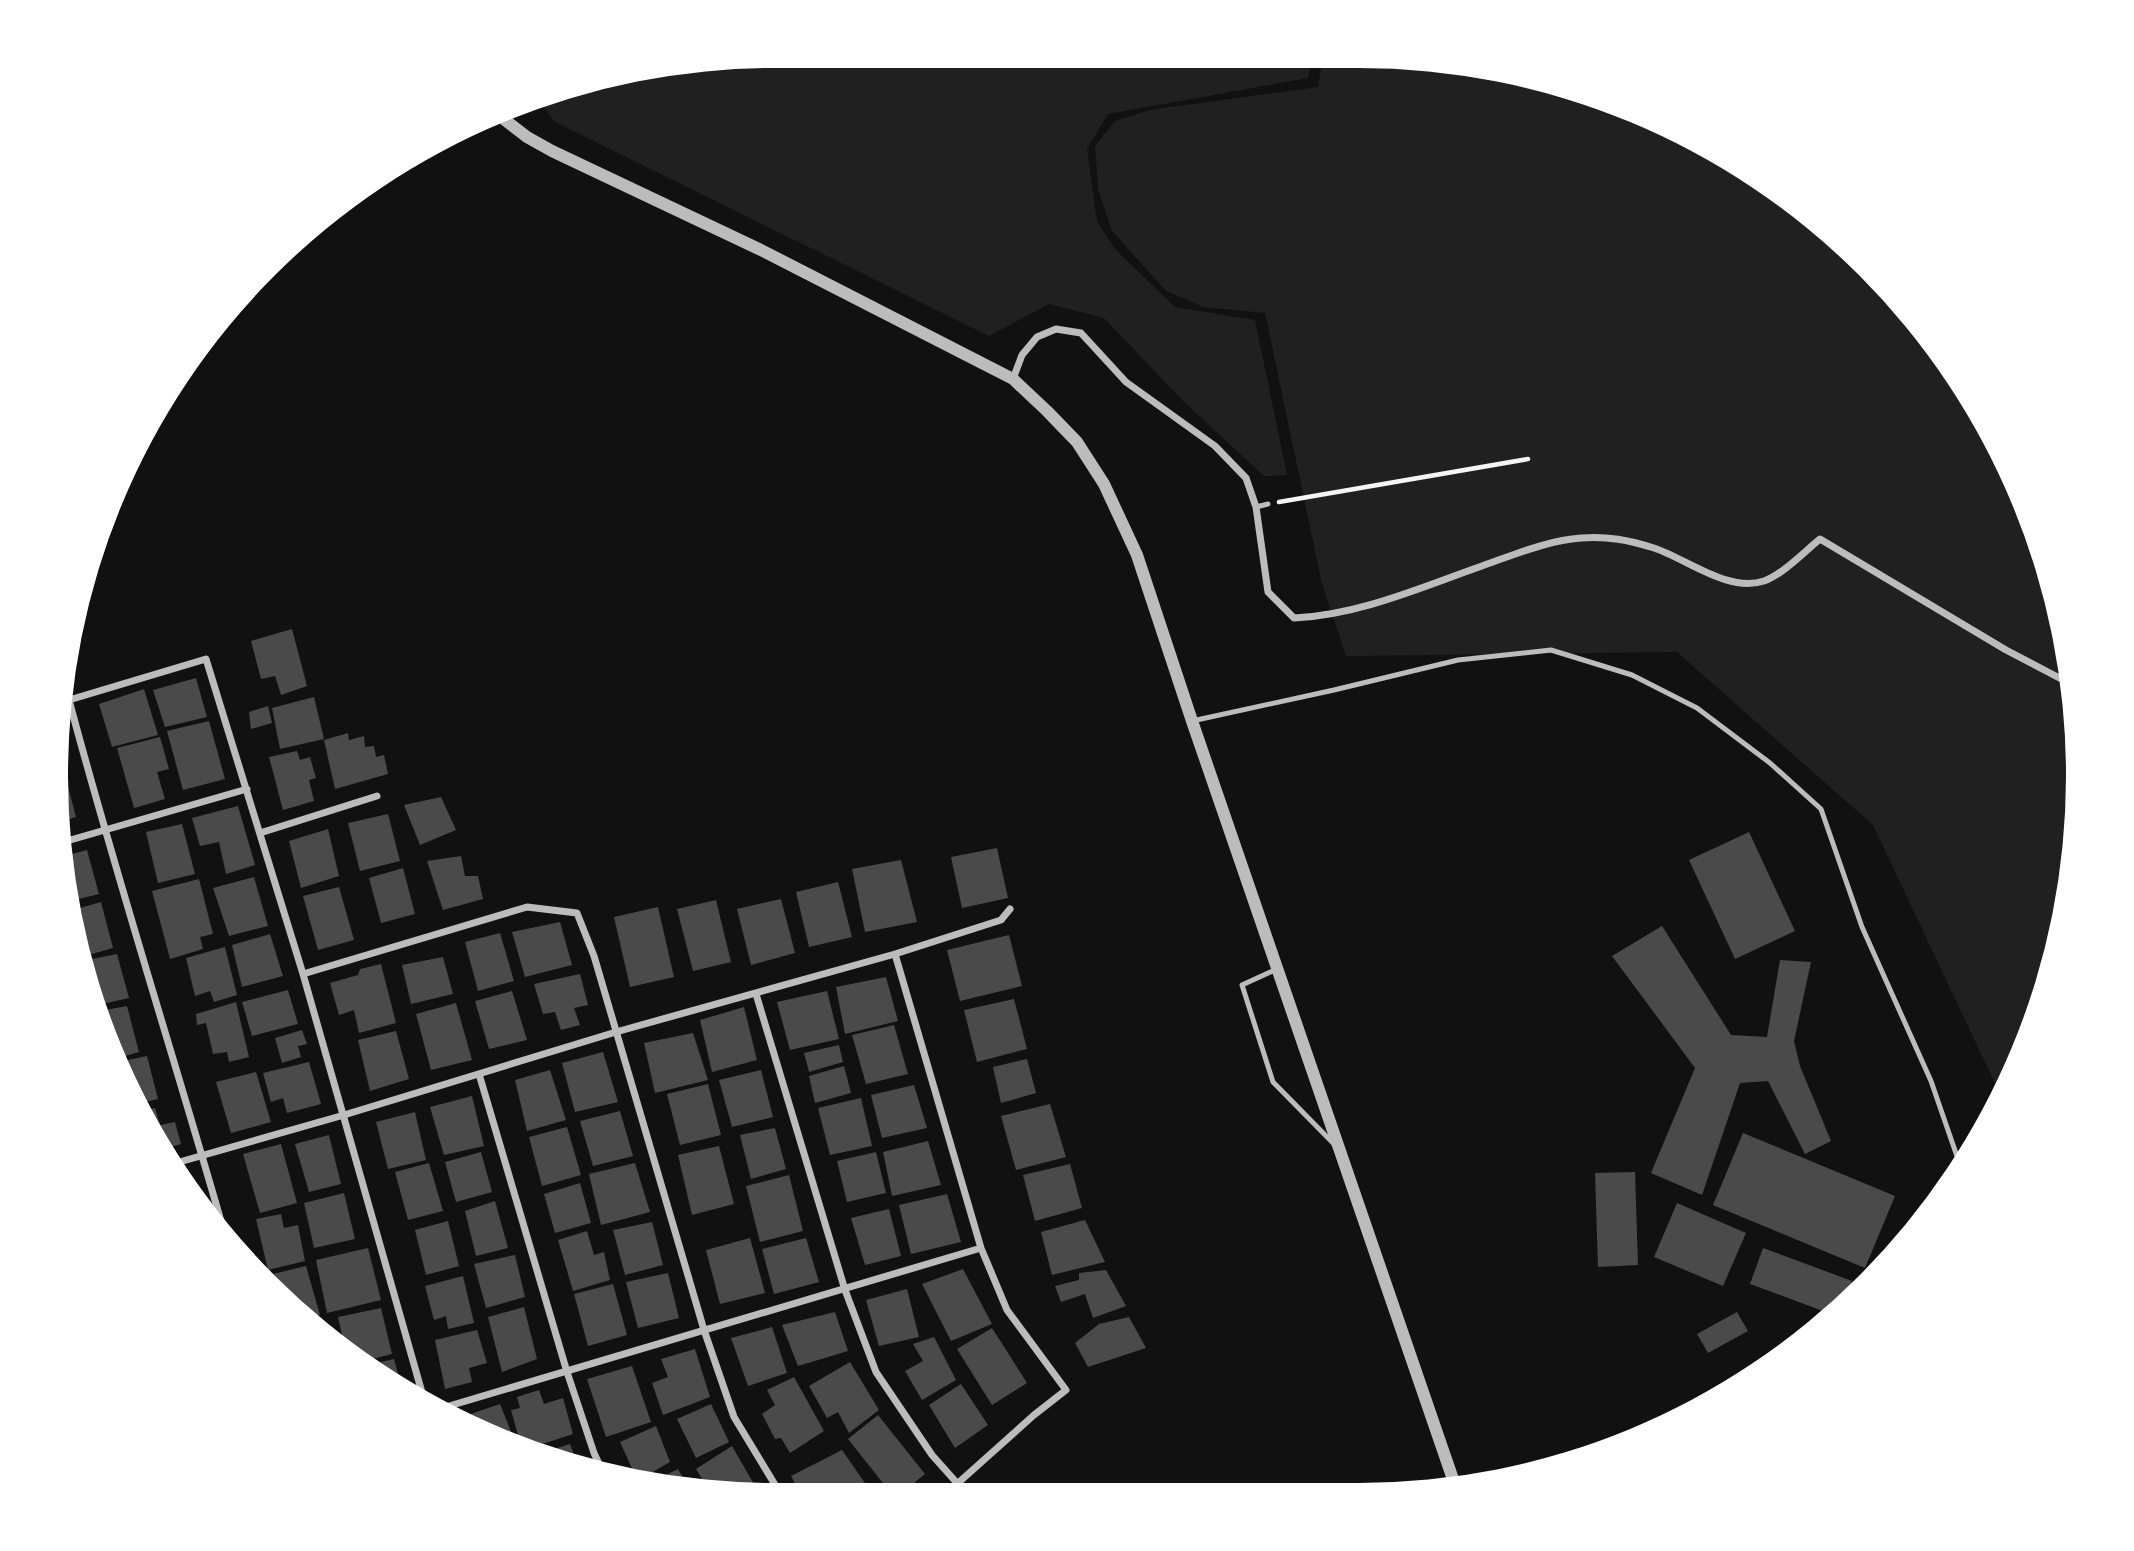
<svg xmlns="http://www.w3.org/2000/svg" width="2134" height="1551" viewBox="0 0 2134 1551" font-family="Quicksand,sans-serif">
	<style>
		.green { fill: #202020 }
		.building { fill: #4a4a4a }
		.lines { fill: none; stroke-linecap: round; stroke-linejoin: round }
		.path { stroke: #f5f5f5; stroke-width: 4.5 }
		.service { stroke: #bcbcbc; stroke-width: 5 }
		.minor { stroke: #bcbcbc; stroke-width: 7 }
		.tertiary { stroke: #bcbcbc; stroke-width: 12 }
	</style>
	<rect width="100%" height="100%" fill="#111"/>
	<!-- green -->
	<path class="green" d="M776,56H1312L1308,78L1108,114L1087,149L1097,222L1116,250L1175,307L1255,320L1287,475L1264,476L1183,401L1104,318L1049,304L989,336L555,122L537,98L589,81Z
		M1323,56H1359L1544,80L1634,111L1758,177L1833,235L1929,337L2004,457L2053,589L2076,728L2072,869L2040,1006L2000,1094L1873,825L1677,652L1346,656L1322,584L1265,313L1203,307L1166,291L1112,231L1098,189L1095,146L1115,121L1150,110L1318,87Z"/>
	<!-- building -->
	<path class="building" d="M292,629L307,686L281,695L275,676L261,679L251,641Z
		M196,678L207,717L165,727L153,690Z
		M144,689L158,735L112,747L99,704Z
		M314,697L324,739L280,749L272,708Z
		M268,706L272,723L251,729L249,712Z
		M209,721L225,779L183,790L167,731Z
		M348,733L349,740L364,736L365,747L374,746L376,757L384,755L388,774L335,789L324,740Z
		M160,737L169,769L157,772L165,799L134,808L117,748Z
		M297,751L300,760L310,757L316,778L309,780L314,801L283,810L269,757Z
		M60,756L76,817L59,822L56,775L58,757Z
		M441,797L456,830L420,845L404,805Z
		M238,806L255,865L226,874L219,842L200,846L192,818Z
		M388,814L400,861L360,871L348,823Z
		M182,824L195,874L158,883L146,832Z
		M328,829L339,876L301,888L289,841Z
		M1749,832L1795,931L1735,959L1689,860Z
		M997,848L1008,898L962,908L951,857Z
		M87,850L99,894L71,901L62,869L61,857Z
		M461,856L465,876H478L483,899L443,910L427,861Z
		M901,860L917,922L865,932L852,869Z
		M403,868L415,914L381,923L369,878Z
		M254,877L268,926L229,936L213,888Z
		M199,879L213,934L200,937L203,949L170,959L152,891Z
		M838,882L852,937L809,947L796,892Z
		M339,887L354,940L318,950L303,896Z
		M781,899L795,953L751,965L737,909Z
		M716,900L731,962L693,971L677,909Z
		M101,902L113,948L85,956L73,910Z
		M658,907L674,977L630,987L614,917Z
		M560,922L572,965L525,977L512,932Z
		M1662,926L1731,1035L1767,1037L1780,960L1811,962L1794,1041L1800,1066L1831,1141L1805,1154L1768,1081L1740,1083L1702,1195L1651,1173L1695,1068L1612,956Z
		M500,933L514,981L478,991L465,942Z
		M270,934L283,976L242,987L232,945Z
		M1009,935L1022,986L960,1001L947,950Z
		M225,947L237,995L214,1002L210,991L195,996L186,958Z
		M117,954L129,998L98,1005L87,960Z
		M443,957L453,994L411,1004L402,965Z
		M381,964L396,1023L359,1033L354,1010L339,1015L330,983L358,975L360,969Z
		M580,974L588,1005L574,1008L580,1025L561,1030L555,1012L543,1014L534,984Z
		M886,977L898,1021L845,1034L836,987Z
		M288,990L298,1024L252,1036L242,1002Z
		M512,991L527,1040L489,1049L475,1001Z
		M827,991L839,1039L790,1050L777,1002Z
		M1014,999L1027,1049L977,1062L964,1010Z
		M236,1002L249,1057L229,1062L227,1052L213,1054L206,1023L197,1025L196,1014Z
		M456,1003L472,1060L431,1070L416,1014Z
		M127,1006L139,1052L115,1059L111,1050L100,1011Z
		M744,1007L757,1060L712,1072L700,1020Z
		M894,1025L908,1074L866,1084L852,1035Z
		M302,1030L307,1044L298,1046L301,1057L282,1063L275,1038Z
		M396,1031L409,1079L370,1091L358,1040Z
		M693,1033L708,1080L655,1093L644,1043Z
		M839,1045L843,1062L809,1072L804,1053Z
		M603,1052L618,1102L575,1112L562,1063Z
		M147,1056L158,1099L141,1103L118,1062Z
		M1027,1059L1036,1093L1001,1103L993,1067Z
		M309,1062L321,1104L287,1113L283,1098L271,1102L263,1073Z
		M844,1066L851,1093L815,1103L809,1076Z
		M550,1070L566,1120L527,1131L515,1080Z
		M761,1070L773,1117L732,1127L719,1080Z
		M256,1072L271,1122L231,1133L216,1082Z
		M708,1084L721,1135L680,1145L667,1094Z
		M914,1085L927,1128L882,1138L871,1095Z
		M472,1096L484,1146L444,1155L430,1107Z
		M861,1098L872,1146L830,1155L818,1108Z
		M1050,1104L1066,1157L1016,1170L1001,1116Z
		M155,1108L160,1125L175,1122L181,1144L167,1148L145,1110Z
		M620,1111L633,1156L593,1166L580,1121Z
		M415,1112L426,1160L388,1169L376,1122Z
		M567,1127L581,1175L542,1186L529,1137Z
		M775,1128L786,1169L751,1179L740,1135Z
		M1743,1133L1895,1196L1865,1268L1713,1205Z
		M329,1135L341,1184L309,1192L295,1144Z
		M928,1141L941,1185L892,1196L883,1152Z
		M281,1144L297,1203L260,1213L243,1154Z
		M719,1146L734,1204L692,1215L678,1155Z
		M481,1152L492,1192L456,1202L445,1162Z
		M876,1152L886,1193L847,1202L837,1161Z
		M429,1163L443,1211L408,1220L395,1172Z
		M635,1163L650,1212L601,1225L589,1174Z
		M1070,1164L1082,1208L1035,1221L1023,1175Z
		M1635,1172L1638,1265L1598,1267L1595,1173Z
		M789,1175L803,1231L760,1242L746,1186Z
		M580,1183L591,1223L555,1233L544,1194Z
		M344,1193L355,1239L314,1248L304,1203Z
		M947,1194L961,1242L911,1254L899,1205Z
		M495,1201L508,1248L476,1256L465,1211Z
		M1677,1203L1746,1233L1723,1286L1654,1257Z
		M889,1209L901,1256L865,1265L851,1218Z
		M281,1214L284,1228L298,1225L305,1261L268,1270L256,1219Z
		M1085,1220L1105,1262L1052,1275L1041,1232Z
		M448,1221L459,1266L426,1275L415,1230Z
		M652,1222L663,1265L625,1275L613,1230Z
		M587,1231L594,1255L604,1252L610,1280L573,1291L558,1240Z
		M750,1238L765,1293L720,1304L706,1250Z
		M806,1238L819,1282L774,1294L762,1249Z
		M368,1248L381,1300L327,1313L316,1260Z
		M1763,1248L1852,1281L1844,1302L1831,1314L1750,1284Z
		M515,1255L525,1297L486,1308L474,1264Z
		M306,1266L320,1315L304,1319L278,1291L273,1274Z
		M963,1269L992,1324L951,1341L922,1284Z
		M1106,1270L1126,1306L1093,1318L1085,1294L1061,1302L1055,1286L1079,1280V1273Z
		M668,1273L679,1318L638,1328L626,1282Z
		M463,1276L474,1323L448,1329L446,1316L434,1320L425,1286Z
		M613,1284L627,1335L588,1346L574,1294Z
		M907,1289L919,1337L879,1346L866,1300Z
		M524,1307L537,1359L502,1372L488,1317Z
		M381,1308L392,1354L364,1361L345,1348L338,1317Z
		M835,1312L848,1351L798,1366L782,1325Z
		M1737,1312L1748,1331L1708,1353L1697,1334Z
		M1129,1317L1146,1348L1088,1367L1075,1343L1099,1324Z
		M772,1327L787,1373L748,1386L731,1338Z
		M992,1328L1027,1383L992,1405L957,1349Z
		M477,1330L487,1363L469,1368L472,1382L445,1389L435,1340Z
		M934,1337L956,1380L922,1400L905,1371L923,1361L913,1344Z
		M695,1349L710,1397L663,1415L652,1383L668,1377L661,1359Z
		M394,1359L402,1389L369,1365Z
		M850,1362L879,1410L849,1433L838,1412L827,1418L809,1386Z
		M632,1366L651,1422L606,1437L587,1379Z
		M794,1377L824,1431L790,1453L781,1438L775,1439L762,1414L775,1405L767,1390Z
		M961,1384L988,1425L955,1448L929,1405Z
		M539,1390L544,1404L563,1398L573,1434L527,1449L521,1446L511,1410L520,1408L517,1397Z
		M500,1404L516,1444L459,1418Z
		M711,1404L729,1442L696,1458L677,1419Z
		M878,1415L925,1474L903,1492H890L848,1439Z
		M656,1426L670,1462L644,1477L635,1475L620,1442Z
		M570,1444L577,1463L539,1454Z
		M732,1446L759,1493H728L708,1489L696,1469Z
		M842,1450L872,1493H800L791,1476Z
		M678,1469L687,1485L657,1479Z"/>
	<g class="lines">
		<!-- path -->
		<path class="path" d="M1279,502L1528,459"/>
		<!-- service -->
		<path class="service" d="M1256,507L1268,504
			M1192,721L1334,690L1458,660L1551,650L1632,675L1697,708L1770,763L1821,809L1862,927L1931,1081L1960,1165
			M1277,969L1242,985L1273,1082L1334,1144"/>
		<!-- minor -->
		<path class="minor" d="M1013,379L1022,355L1037,337L1056,329L1081,333L1126,382L1215,446L1246,478L1256,507L1268,592L1294,618C1362,615 1429,584 1493,562C1521,552 1551,540 1581,538C1608,536 1628,540 1654,548C1687,559 1728,593 1764,581C1782,575 1805,551 1820,539L2006,650L2069,683
			M64,691L69,700C117,880 174,1057 225,1235
			M69,700L206,659L303,974L425,1403
			M260,833L377,796
			M60,843L247,789
			M895,954L1001,920L1010,909
			M303,974L527,907L577,913L594,956L704,1330L734,1417L780,1493
			M756,994L845,1290L876,1372L932,1455L965,1492
			M479,1074L567,1372L594,1453L601,1468
			M176,1163L344,1115L616,1032L895,954L981,1248L1007,1310L1066,1390L1034,1415L948,1492
			M439,1409L981,1248"/>
		<!-- tertiary -->
		<path class="tertiary" d="M496,113L527,137L552,151L761,250L1013,379L1047,411L1077,442L1104,484L1137,555L1192,721L1456,1488"/>
	</g>
	<!-- crop -->
	<path d="M0 0H2134V1551H0ZM775 68H1359A707 707 0 0 1 2066 775V776A707 707 0 0 1 1359 1483H775A707 707 0 0 1 68 776V775A707 707 0 0 1 775 68Z" fill="#fff" fill-rule="evenodd"/>
</svg>
